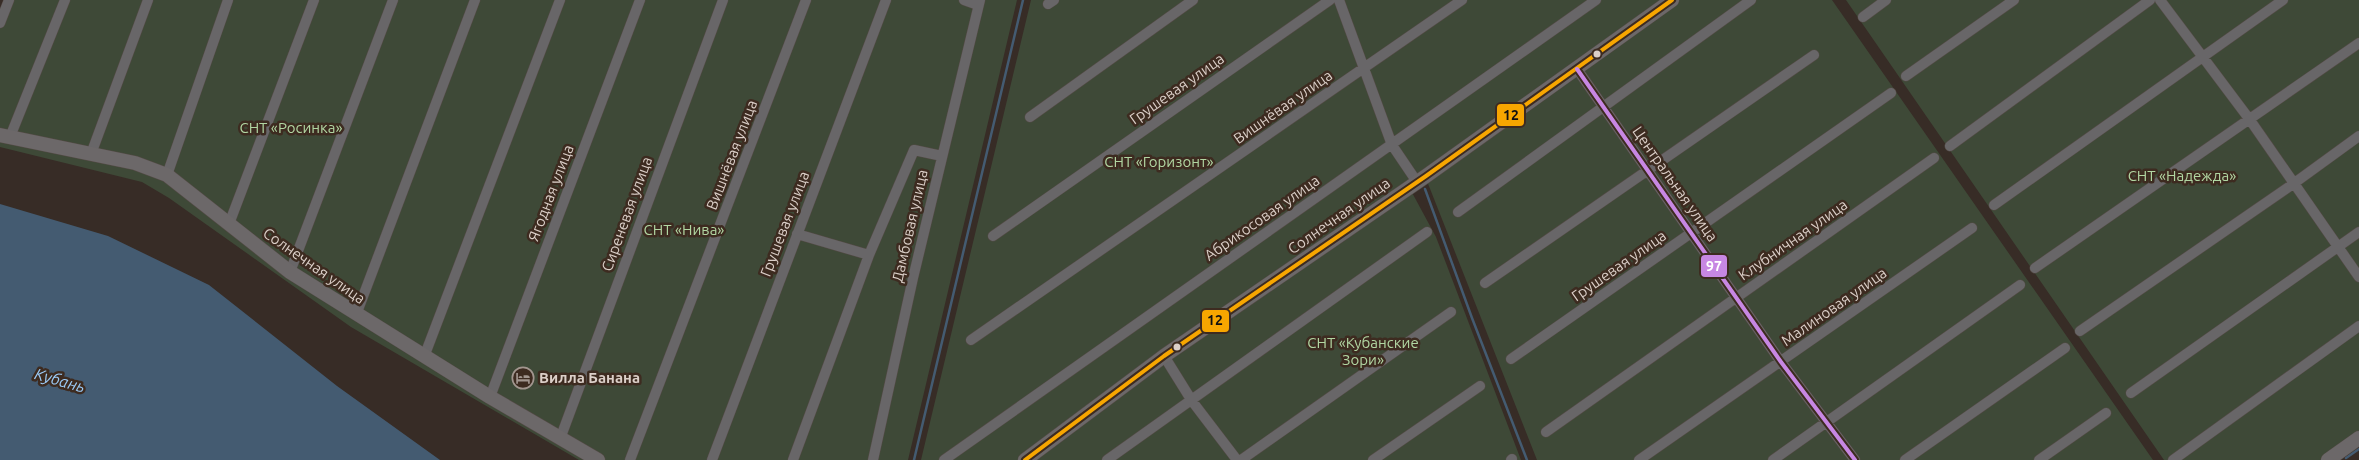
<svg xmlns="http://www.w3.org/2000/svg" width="2359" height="460" viewBox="0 0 2359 460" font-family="Ubuntu,sans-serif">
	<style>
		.green { fill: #3e4937 }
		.water { fill: #445b71 }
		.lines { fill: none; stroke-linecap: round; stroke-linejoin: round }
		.stream { stroke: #445b71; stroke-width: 2.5 }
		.street-casing { stroke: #534a45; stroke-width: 11 }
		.secondary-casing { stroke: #534a45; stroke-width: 15 }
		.street { stroke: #686668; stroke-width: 10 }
		.secondary { stroke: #6c6869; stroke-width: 14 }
		.bus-1-casing { stroke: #3d2b20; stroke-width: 8 }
		.bus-2-casing { stroke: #3d2b20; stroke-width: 8 }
		.bus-1 { stroke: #f7a600; stroke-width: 4 }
		.bus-2 { stroke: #c787e3; stroke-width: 4 }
		.bus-dot { fill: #dbcfc8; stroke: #3d2b20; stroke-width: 2 }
		.labels { text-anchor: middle; stroke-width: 5; stroke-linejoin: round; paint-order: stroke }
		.street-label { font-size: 15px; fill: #dbcfc8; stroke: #3d2b20 }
		.park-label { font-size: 15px; fill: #b1d6a2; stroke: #3d2b20 }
		.poi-label { font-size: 15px; font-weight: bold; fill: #dbcfc8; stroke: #3d2b20; text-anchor: start }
		.water-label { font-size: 16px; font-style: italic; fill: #9bcbf7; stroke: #3d2b20 }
		.line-badge { stroke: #3d2b20; stroke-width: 2 }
		.badge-label { font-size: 14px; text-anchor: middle; font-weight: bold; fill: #fff }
		.pale-badge-label { font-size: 14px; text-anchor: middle; font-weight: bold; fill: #111 }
	</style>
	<rect width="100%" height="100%" fill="#372c26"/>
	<!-- green -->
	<path class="green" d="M9,0H1017L908,460H579L351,327L169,198L142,182L0,147V23Z
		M1031,0H1832L2153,460H1537L1425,176L1409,187L1436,237L1521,460H921Z
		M1846,0H2359V442L2334,460H2164Z"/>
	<!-- water -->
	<path class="water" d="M0,204L108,236L209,285L337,386L440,460H0Z"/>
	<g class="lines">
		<!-- stream -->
		<path class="stream" d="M1425,189L1472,318L1527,460
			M2346,458L2359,449
			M914,460L1023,0"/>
		<!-- street casing -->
		<g class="street-casing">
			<path id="street" d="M964,0L978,5
				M1339,0L1392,145L1417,182
				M2160,0L2250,120L2359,277
				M1048,4L1054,0
				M1863,17L1886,0
				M0,23L9,0
				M1577,69L1781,362L1855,460
				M1906,76L2014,0
				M1030,117L1193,0
				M10,137L65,0
				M1950,146L2150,0
				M91,154L148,0
				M167,175L228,0
				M1994,205L2283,0
				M1458,212L1751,0
				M229,224L314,0
				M797,234L869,255
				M993,236L1330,0
				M2035,268L2359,43
				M290,272L393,0
				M1485,283L1814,55
				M356,315L475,0
				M2080,331L2293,184L2359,136
				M971,340L1462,0
				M1164,356L1192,401L1237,460
				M424,357L560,0
				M1511,359L1891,93
				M2131,393L2359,232
				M490,397L640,0
				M1546,432L1934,158
				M560,439L723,0
				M630,460L806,0
				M712,460L886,0
				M793,460L869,255L914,150L942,156
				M873,460L913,278L980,0
				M944,460L1596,0
				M1107,460L1427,232
				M1241,460L1451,312
				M1373,460L1480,386
				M1511,460L1512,459
				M1639,460L1972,228
				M1773,460L2020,285
				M1905,460L2065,348
				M2039,460L2106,413
				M2173,460L2359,326"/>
		</g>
		<!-- secondary casing -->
		<g class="secondary-casing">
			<path id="secondary" d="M0,135L135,163L167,175L290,272L490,397L598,460
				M1025,460L1164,356L1426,176L1672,0
				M2328,460L2359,438"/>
		</g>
		<!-- street -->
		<use href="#street" class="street"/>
		<!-- secondary -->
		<use href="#secondary" class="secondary"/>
		<!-- bus-1 casing -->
		<g class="bus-1-casing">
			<path id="bus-1" d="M1025,460L1164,356L1426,176L1672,0"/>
		</g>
		<!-- bus-2 casing -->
		<g class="bus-2-casing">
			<path id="bus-2" d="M1577,69L1781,362L1855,460"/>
		</g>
		<!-- bus-1 -->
		<use href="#bus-1" class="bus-1"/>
		<!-- bus-2 -->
		<use href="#bus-2" class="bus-2"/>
	</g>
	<!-- icons -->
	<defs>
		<g id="hotel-ring" transform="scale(1.125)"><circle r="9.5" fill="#3d2b20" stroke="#a2968f" stroke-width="1.5"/><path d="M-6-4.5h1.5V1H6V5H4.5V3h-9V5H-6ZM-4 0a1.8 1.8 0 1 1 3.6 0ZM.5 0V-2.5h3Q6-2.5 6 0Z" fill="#a2968f"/></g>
	</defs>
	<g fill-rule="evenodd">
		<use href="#hotel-ring" x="523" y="378"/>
	</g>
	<!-- markers -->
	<g class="bus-dot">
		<circle cx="1597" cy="54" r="4.5"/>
		<circle cx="1177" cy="347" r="4.5"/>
	</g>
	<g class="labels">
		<!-- street labels -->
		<g class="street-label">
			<text transform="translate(1177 89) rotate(-35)" y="5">Грушевая улица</text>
			<text transform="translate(1283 107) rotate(-35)" y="5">Вишнёвая улица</text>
			<text transform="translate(732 155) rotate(-69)" y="5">Вишнёвая улица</text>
			<text transform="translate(1675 184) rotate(55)" y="5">Центральная улица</text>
			<text transform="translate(551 193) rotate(-69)" y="5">Ягодная улица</text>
			<text transform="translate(627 214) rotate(-70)" y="5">Сиреневая улица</text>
			<text transform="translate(1339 216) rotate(-35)" y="5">Солнечная улица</text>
			<text transform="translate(1262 218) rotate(-35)" y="5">Абрикосовая улица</text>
			<text transform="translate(785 224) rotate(-69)" y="5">Грушевая улица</text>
			<text transform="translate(910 226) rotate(-77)" y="5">Дамбовая улица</text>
			<text transform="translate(1793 240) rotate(-35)" y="5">Клубничная улица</text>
			<text transform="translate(314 266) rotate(35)" y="5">Солнечная улица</text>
			<text transform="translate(1619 266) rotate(-35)" y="5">Грушевая улица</text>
			<text transform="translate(1834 307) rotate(-35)" y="5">Малиновая улица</text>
		</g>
		<!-- park labels -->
		<g class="park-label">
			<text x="291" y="133">СНТ «Росинка»</text>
			<text x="1159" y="167">СНТ «Горизонт»</text>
			<text x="2182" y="181">СНТ «Надежда»</text>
			<text x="684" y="235">СНТ «Нива»</text>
			<text x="1363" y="348">СНТ «Кубанские<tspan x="1363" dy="17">Зори»</tspan></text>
		</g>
		<!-- poi labels -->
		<g class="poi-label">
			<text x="539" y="383">Вилла Банана</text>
		</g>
		<!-- water labels -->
		<g class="water-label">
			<text transform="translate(60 380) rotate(16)" y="6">Кубань</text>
		</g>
	</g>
	<g class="line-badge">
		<rect x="1496" y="103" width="29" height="24" rx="5" fill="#f7a600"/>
		<rect x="1700" y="254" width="28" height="24" rx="5" fill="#c787e3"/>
		<rect x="1201" y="309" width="29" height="24" rx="5" fill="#f7a600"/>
	</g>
	<g class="badge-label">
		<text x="1714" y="271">97</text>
	</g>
	<g class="pale-badge-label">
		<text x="1511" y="120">12</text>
		<text x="1215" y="325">12</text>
	</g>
</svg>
